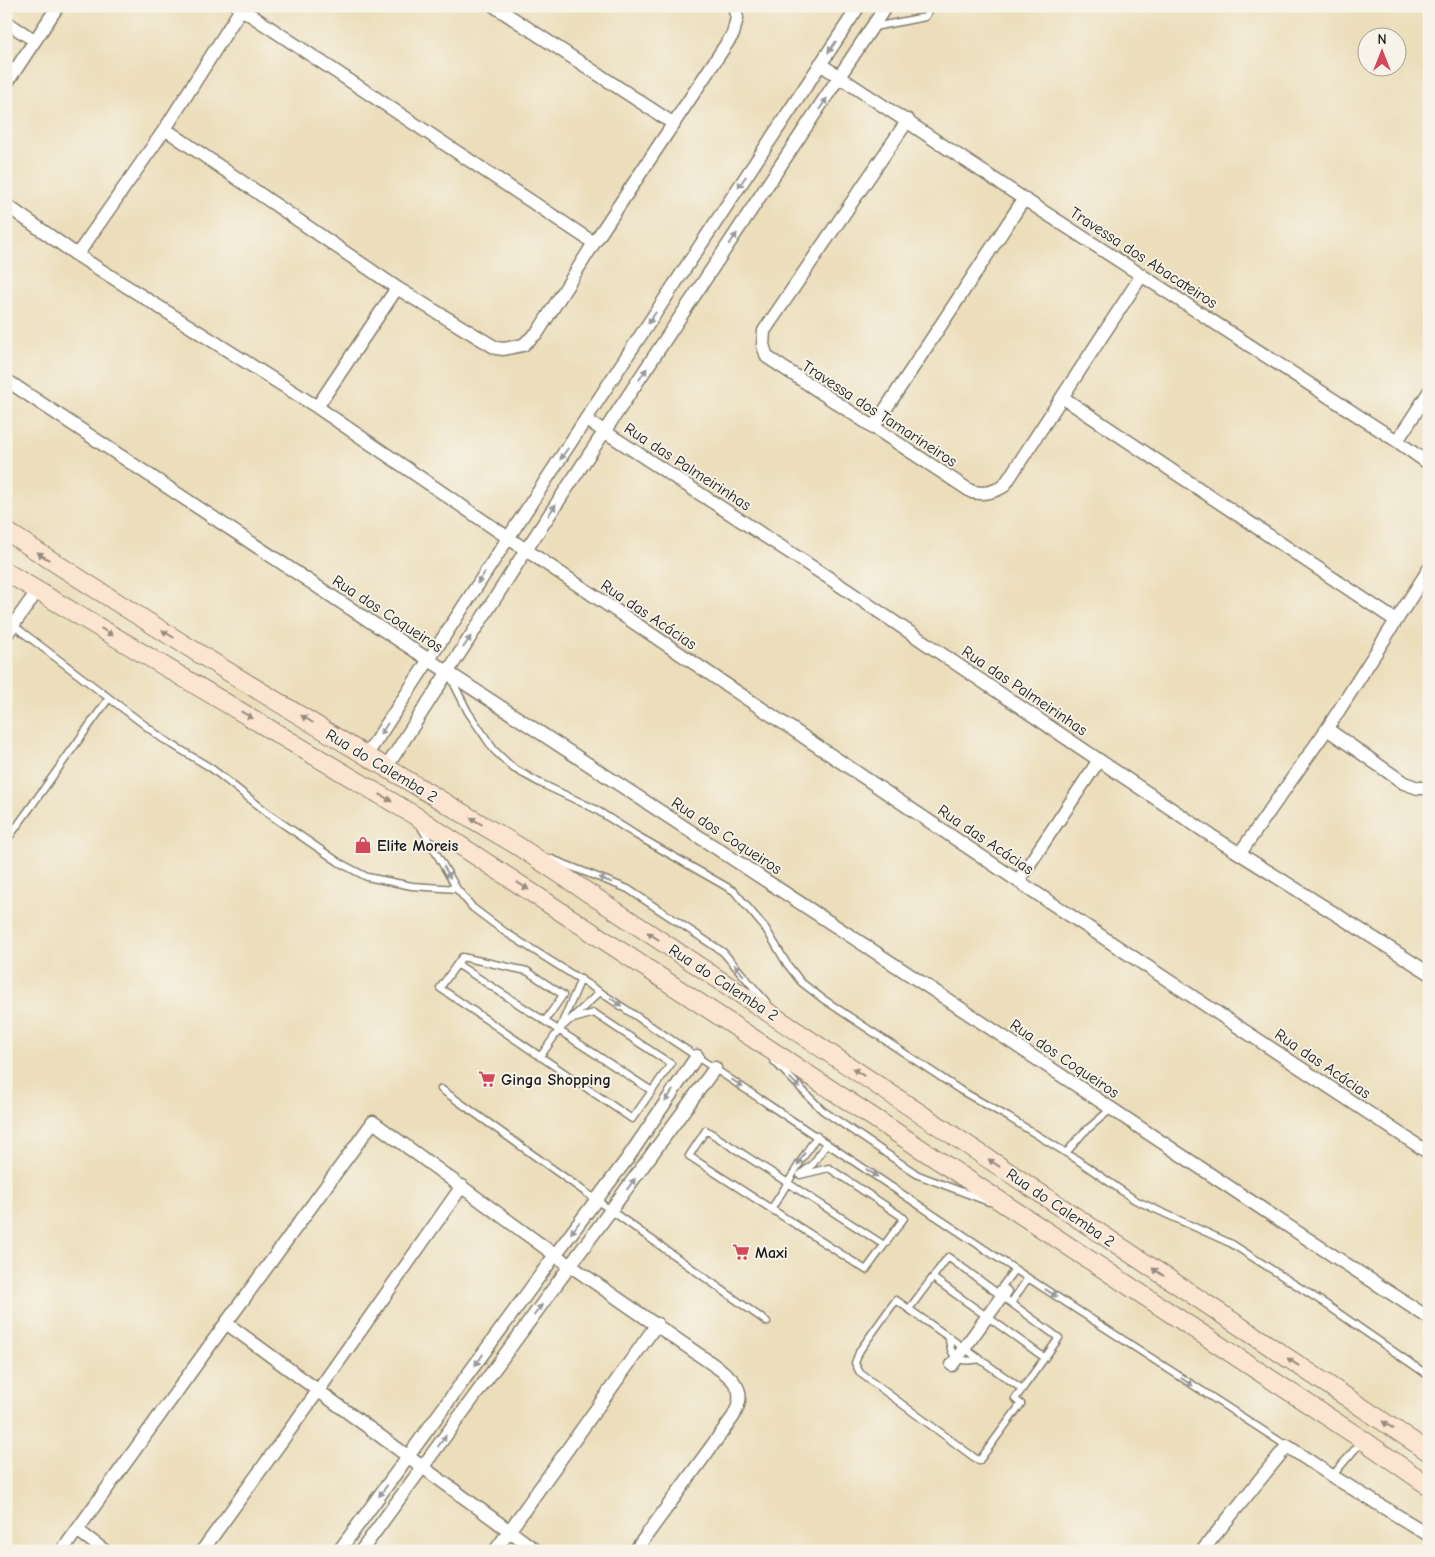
<svg xmlns="http://www.w3.org/2000/svg" width="1435" height="1557" viewBox="0 0 1435 1557" font-family="'Comic Neue',sans-serif">
	<style>
		.lines { fill: none; stroke-linecap: round; stroke-linejoin: round }
		.lane-casing { stroke: #847d6c; stroke-width: 9 }
		.street-casing { stroke: #847d6c; stroke-width: 15 }
		.secondary-casing { stroke: #847d6c; stroke-width: 20 }
		.lane { stroke: #fff; stroke-width: 6 }
		.street { stroke: #fff; stroke-width: 12 }
		.secondary { stroke: #fce5d0; stroke-width: 18 }
		.oneway { fill: #999 }
		.oneway2 { fill: #978b7f }
		.labels { text-anchor: middle; stroke-width: 4; stroke-linejoin: round; paint-order: stroke }
		.street-label { font-size: 16px; fill: #1c1c1c; stroke: #f7f3e8 }
		.poi-label { font-size: 16px; font-weight: bold; fill: #1c1c1c; stroke: #f7f3e8; text-anchor: start }
	</style>
	<rect width="100%" height="100%" fill="#f7f3e8"/>
	<filter id="ink" filterUnits="userSpaceOnUse"><feTurbulence type="fractalNoise" baseFrequency=".02" numOctaves="2"/><feDisplacementMap in="SourceGraphic" scale="10" xChannelSelector="R" yChannelSelector="G"/><feConvolveMatrix kernelMatrix="1 2 1 2 8 2 1 2 1" color-interpolation-filters="sRGB"/></filter>
	<filter id="wash" filterUnits="userSpaceOnUse"><feTurbulence type="fractalNoise" baseFrequency=".0096" numOctaves="4" result="noise"/><feDisplacementMap in="SourceGraphic" scale="20" xChannelSelector="R" yChannelSelector="G"/><feGaussianBlur stdDeviation="1.12" result="paint"/><feColorMatrix in="noise" values="0 0 0 0 0 0 0 0 0 0 0 0 0 0 0 0 0 1.4 0 .05"/><feComposite in="paint" operator="in"/></filter>
	<g filter="url(#wash)">
		<rect width="100%" height="100%" fill="#ecdebb"/>
	</g>
	<g filter="url(#ink)">
		<g class="lines">
			<!-- lane casing -->
			<g class="lane-casing">
				<path id="lane" d="M874,27L925,17L932,6
					M13,625L163,739L211,768L273,817L340,863L367,877L412,886L457,889
					M450,676L468,712L494,750L513,768L540,783L595,809L636,835L734,891L766,929L787,964L801,982L823,999L960,1090L1008,1117L1076,1159L1135,1200L1232,1244L1324,1303L1429,1376
					M421,827L457,889L473,908L505,932L600,992L1028,1278L1287,1446
					M7,840L109,698
					M549,858L628,889L723,952L768,1004
					M457,964L652,1091
					M545,1021L563,995L527,971L462,957L440,988L632,1119L671,1064L594,1013L570,1020
					M560,1029L600,992
					M540,1057L559,1030L581,979
					M773,1060L822,1110L918,1175L989,1202
					M441,1089L767,1322
					M1066,1153L1083,1133L1111,1109
					M802,1173L813,1164L827,1143
					M800,1175L829,1168L904,1218L866,1270L689,1156L706,1130L884,1245
					M771,1209C788,1185 800,1160 817,1136
					M933,1278L1045,1358
					M997,1293L1015,1269
					M1011,1303L1028,1278
					M909,1309L948,1257L1059,1338L1015,1399L1021,1404L979,1461L860,1373L855,1363L860,1350L896,1300C938,1330 980,1359 1022,1389
					M949,1337C950,1360 960,1363 980,1359
					M1332,1476L1362,1441"/>
			</g>
			<!-- street casing -->
			<g class="street-casing">
				<path id="street" d="M237,6L594,243
					M494,6L674,124
					M6,22L34,40
					M820,64L1024,199L1397,441L1429,464
					M6,84L58,6
					M908,120L764,331L763,345L767,357L972,492C984,494 992,493 1004,486L1142,275
					M165,129L397,288L496,348L504,349L523,345L538,332L594,243L733,34L737,18L734,6
					M6,205L77,255L317,407L526,550L1018,881L1429,1153
					M77,255L165,129L241,9
					M6,380L339,601L933,990L1300,1234L1429,1318
					M1062,397L1395,620
					M317,407L397,288
					M587,420L829,578L1207,833L1429,973
					M873,428L1024,199
					M1397,441L1429,392
					M6,635L38,590
					M1327,729L1404,783L1418,788H1429
					M366,756L625,359L859,6
					M386,768L526,550L886,6
					M1240,853L1327,729L1429,569
					M1018,881L1099,760
					M226,1323L537,1551
					M952,1365L1005,1292
					M77,1530L105,1551
					M62,1551L226,1323L373,1122L555,1255L721,1370C740,1384 745,1395 733,1417L635,1551
					M202,1551L318,1391L462,1186
					M339,1551L555,1255L627,1159L697,1056
					M361,1551L715,1068
					M495,1551L657,1324
					M1202,1551L1287,1446L1332,1476L1429,1535"/>
			</g>
			<!-- secondary casing -->
			<g class="secondary-casing">
				<path id="secondary" d="M6,531C174,641 345,744 518,846L1429,1452
					M6,572L414,815L1363,1440L1429,1486"/>
			</g>
			<!-- lane -->
			<use href="#lane" class="lane"/>
			<!-- street -->
			<use href="#street" class="street"/>
			<!-- secondary -->
			<use href="#secondary" class="secondary"/>
		</g>
		<!-- one-way arrows -->
		<defs><path id="oneway-solid" d="M-6-.8H1V-3.2L6.5 0L1 3.2V.8H-6Z" transform="scale(1.25)"/></defs>
		<g class="oneway">
			<use href="#oneway-solid" transform="translate(832 47) rotate(125)"/>
			<use href="#oneway-solid" transform="translate(823 104) rotate(-56)"/>
			<use href="#oneway-solid" transform="translate(742 182) rotate(123)"/>
			<use href="#oneway-solid" transform="translate(733 239) rotate(-56)"/>
			<use href="#oneway-solid" transform="translate(652 318) rotate(124)"/>
			<use href="#oneway-solid" transform="translate(643 374) rotate(-56)"/>
			<use href="#oneway-solid" transform="translate(564 454) rotate(124)"/>
			<use href="#oneway-solid" transform="translate(552 510) rotate(-57)"/>
			<use href="#oneway-solid" transform="translate(481 578) rotate(123)"/>
			<use href="#oneway-solid" transform="translate(467 642) rotate(-57)"/>
			<use href="#oneway-solid" transform="translate(384 729) rotate(123)"/>
			<use href="#oneway-solid" transform="translate(447 872) rotate(60)"/>
			<use href="#oneway-solid" transform="translate(605 880) rotate(-159)"/>
			<use href="#oneway-solid" transform="translate(739 970) rotate(-130)"/>
			<use href="#oneway-solid" transform="translate(616 1002) rotate(34)"/>
			<use href="#oneway-solid" transform="translate(737 1083) rotate(34)"/>
			<use href="#oneway-solid" transform="translate(795 1083) rotate(46)"/>
			<use href="#oneway-solid" transform="translate(669 1096) rotate(124)"/>
			<use href="#oneway-solid" transform="translate(801 1159) rotate(121)"/>
			<use href="#oneway-solid" transform="translate(872 1173) rotate(34)"/>
			<use href="#oneway-solid" transform="translate(631 1184) rotate(-54)"/>
			<use href="#oneway-solid" transform="translate(575 1228) rotate(127)"/>
			<use href="#oneway-solid" transform="translate(1051 1293) rotate(33)"/>
			<use href="#oneway-solid" transform="translate(538 1310) rotate(-54)"/>
			<use href="#oneway-solid" transform="translate(479 1360) rotate(126)"/>
			<use href="#oneway-solid" transform="translate(1187 1382) rotate(33)"/>
			<use href="#oneway-solid" transform="translate(442 1441) rotate(-54)"/>
			<use href="#oneway-solid" transform="translate(383 1491) rotate(126)"/>
		</g>
		<g class="oneway2">
			<use href="#oneway-solid" transform="translate(43 556) rotate(-147)"/>
			<use href="#oneway-solid" transform="translate(107 632) rotate(31)"/>
			<use href="#oneway-solid" transform="translate(168 634) rotate(-148)"/>
			<use href="#oneway-solid" transform="translate(247 715) rotate(31)"/>
			<use href="#oneway-solid" transform="translate(307 719) rotate(-148)"/>
			<use href="#oneway-solid" transform="translate(386 798) rotate(31)"/>
			<use href="#oneway-solid" transform="translate(476 821) rotate(-149)"/>
			<use href="#oneway-solid" transform="translate(523 886) rotate(33)"/>
			<use href="#oneway-solid" transform="translate(653 936) rotate(-147)"/>
			<use href="#oneway-solid" transform="translate(858 1072) rotate(-146)"/>
			<use href="#oneway-solid" transform="translate(994 1163) rotate(-146)"/>
			<use href="#oneway-solid" transform="translate(1158 1272) rotate(-146)"/>
			<use href="#oneway-solid" transform="translate(1293 1362) rotate(-146)"/>
			<use href="#oneway-solid" transform="translate(1388 1425) rotate(-146)"/>
		</g>
	</g>
	<!-- icons -->
	<defs>
		<g id="shop-bare" transform="scale(1.35)"><path d="M-5-2.5h2.3a2.7 3.5 0 0 1 5.4 0H5L5.5 6h-11ZM-1.5-2.5h3a1.5 2.3 0 0 0-3 0Z" fill="#d1495b" stroke="#f7f3e8" stroke-width="2.5" paint-order="stroke"/></g>
		<g id="supermarket-bare" transform="scale(1.35)"><path d="M-6-5.5h2.5l.6 2H6L4.5 2H-2.5L-4.4-4H-6ZM-1.5 3.2a1.3 1.3 0 1 0 .1 0ZM3 3.2a1.3 1.3 0 1 0 .1 0Z" fill="#d1495b" stroke="#f7f3e8" stroke-width="2.5" paint-order="stroke"/></g>
	</defs>
	<g fill-rule="evenodd">
		<use href="#shop-bare" x="363" y="845"/>
		<use href="#supermarket-bare" x="487" y="1079"/>
		<use href="#supermarket-bare" x="741" y="1252"/>
	</g>
	<g class="labels">
		<!-- street labels -->
		<g class="street-label">
			<text transform="translate(1144 257) rotate(33)" y="6">Travessa dos Abacateiros</text>
			<text transform="translate(880 413) rotate(33)" y="6">Travessa dos Tamarineiros</text>
			<text transform="translate(688 466) rotate(33)" y="6">Rua das Palmeirinhas</text>
			<text transform="translate(388 613) rotate(33)" y="6">Rua dos Coqueiros</text>
			<text transform="translate(649 614) rotate(34)" y="6">Rua das Acácias</text>
			<text transform="translate(1025 690) rotate(34)" y="6">Rua das Palmeirinhas</text>
			<text transform="translate(382 765) rotate(31)" y="6">Rua do Calemba 2</text>
			<text transform="translate(727 835) rotate(33)" y="6">Rua dos Coqueiros</text>
			<text transform="translate(986 839) rotate(34)" y="6">Rua das Acácias</text>
			<text transform="translate(724 982) rotate(33)" y="6">Rua do Calemba 2</text>
			<text transform="translate(1065 1058) rotate(34)" y="6">Rua dos Coqueiros</text>
			<text transform="translate(1323 1063) rotate(34)" y="6">Rua das Acácias</text>
			<text transform="translate(1061 1207) rotate(34)" y="6">Rua do Calemba 2</text>
		</g>
		<!-- poi labels -->
		<g class="poi-label">
			<text x="377" y="851">Elite Moreis</text>
			<text x="501" y="1085">Ginga Shopping</text>
			<text x="755" y="1258">Maxi</text>
		</g>
	</g>
	<!-- margin -->
	<rect width="1435" height="1557" fill="none" stroke="#f7f3e8" stroke-width="25"/>
	<!-- north arrow -->
	<g transform="translate(1382 52)"><circle r="24" fill="#f7f3e8" stroke="#9f9d96"/>
	<path d="M0-4L9 19L0 12L-9 19Z" fill="#d1495b"/>
	<text y="-8" font-size="14" font-weight="bold" text-anchor="middle" fill="#1c1c1c">N</text>
	</g>
</svg>
